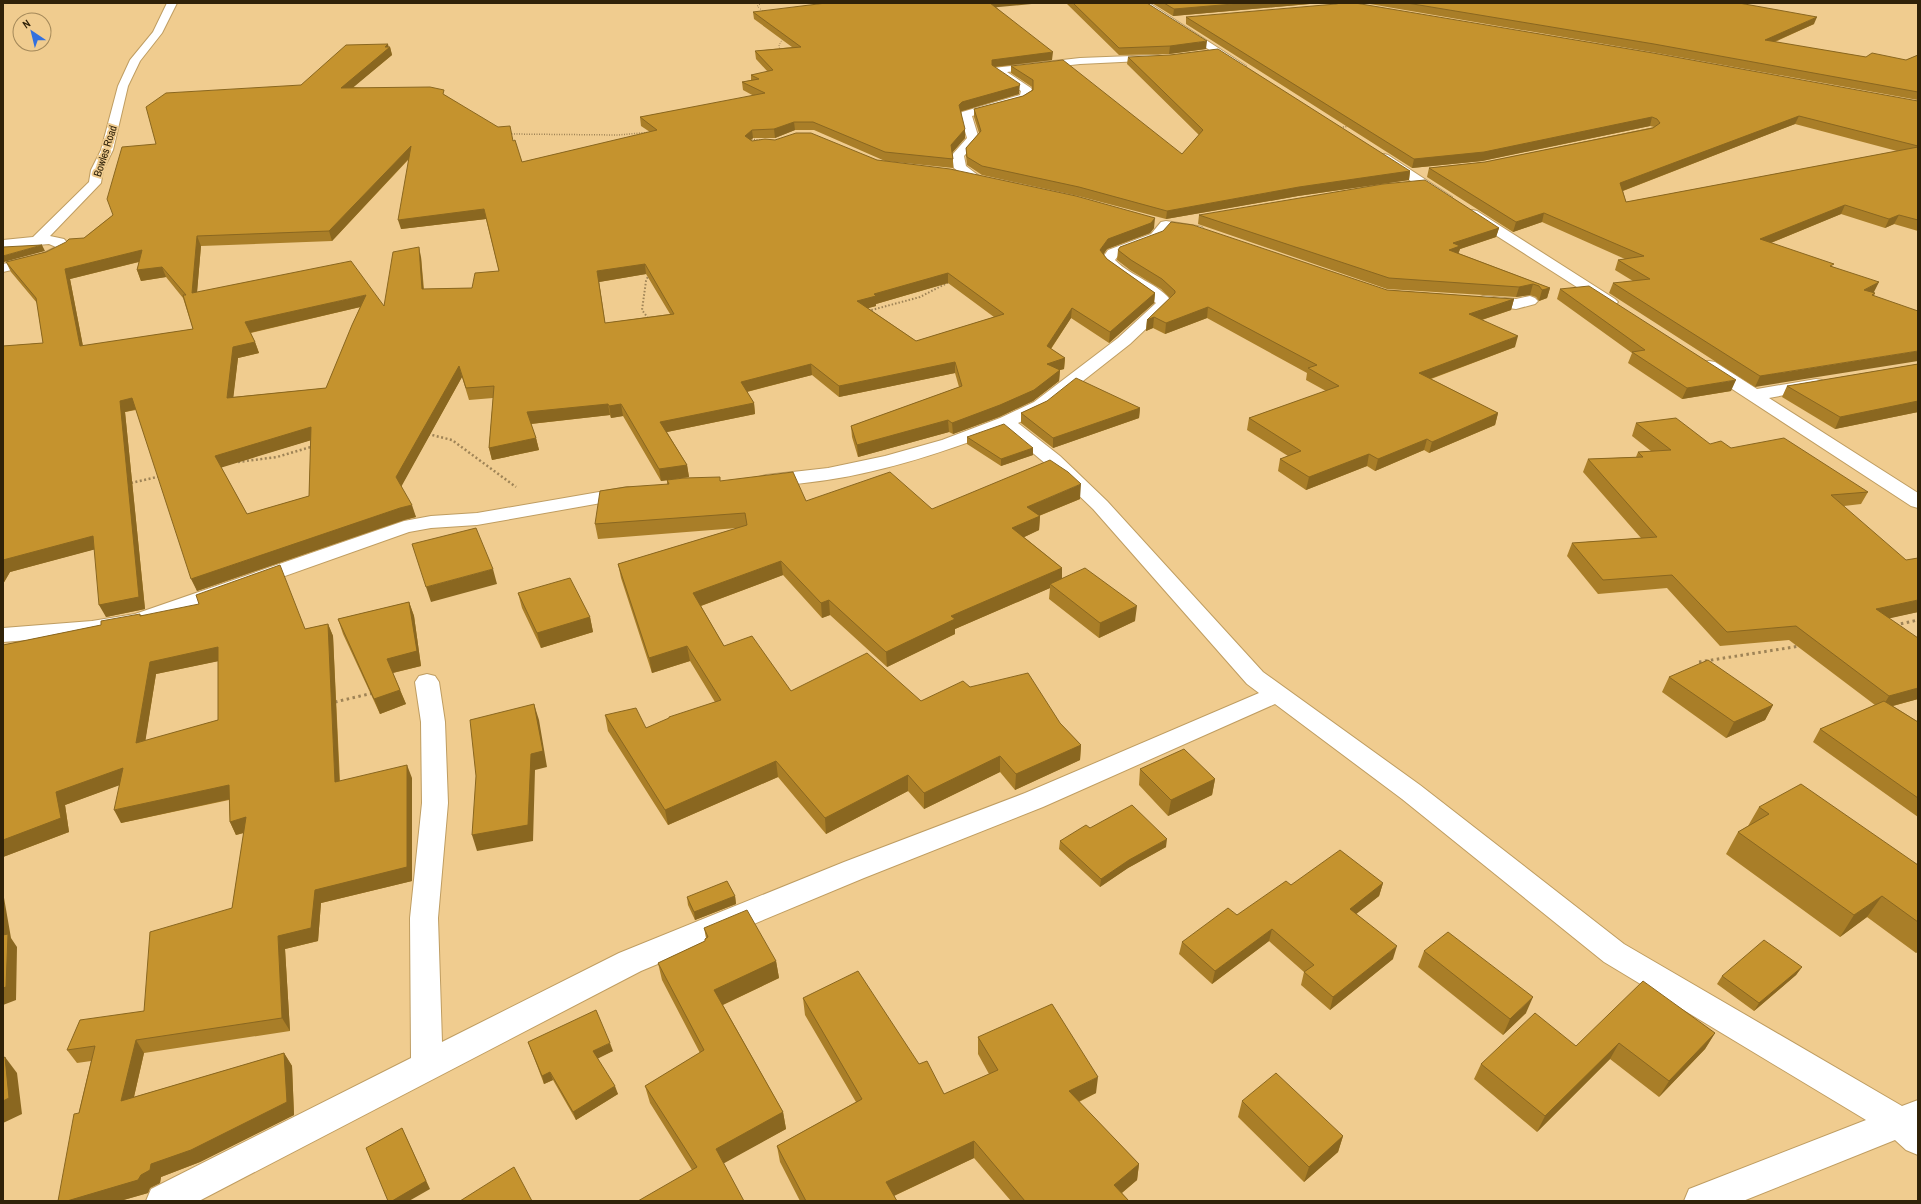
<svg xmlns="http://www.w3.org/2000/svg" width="1921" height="1204" viewBox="0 0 1921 1204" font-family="'Archivo Narrow',sans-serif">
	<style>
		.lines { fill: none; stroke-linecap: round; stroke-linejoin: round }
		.minor-casing { stroke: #bf9d61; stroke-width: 2 }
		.path-far4 { stroke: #9e8356; stroke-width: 1; stroke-dasharray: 1 1.5; stroke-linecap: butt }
		.path-far3 { stroke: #9e8356; stroke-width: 1.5; stroke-dasharray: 1 1.5; stroke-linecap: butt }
		.path-far2 { stroke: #9e8356; stroke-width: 2; stroke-dasharray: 1.5 2; stroke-linecap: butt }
		.path-far1 { stroke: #9e8356; stroke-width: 2.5; stroke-dasharray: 2 2.5; stroke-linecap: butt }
		.path { stroke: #9e8356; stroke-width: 3; stroke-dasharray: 2.5 3.5; stroke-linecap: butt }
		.minor { fill: #fff; fill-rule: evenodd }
		.wall { fill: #a97e28; fill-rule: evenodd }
		.shaded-wall { fill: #8a6720 }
		.building { fill: #c5932e; stroke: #8a6720; fill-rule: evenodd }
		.labels { text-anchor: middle; stroke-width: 4; stroke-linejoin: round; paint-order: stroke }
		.far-street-label { font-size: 11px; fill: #302209; stroke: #f0cc8f }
	</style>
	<rect width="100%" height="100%" fill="#f0cc8f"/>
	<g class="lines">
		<!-- minor casing -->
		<g class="minor-casing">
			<path id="minor" d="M167,3H177L162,33L140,61L128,86L113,150L103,170L101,183L50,236L64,239L72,248L70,251L50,261L3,272V264L40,255L56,247L49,244L3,248V240L33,237L89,182L91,170L101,150L118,86L130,60L153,32Z
				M1138,3H1149L1246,66L1241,69L1237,68Z
				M1158,55L1162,56L1163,58L1162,60L1080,64L1007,72L1031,88L1032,90L1031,97L1022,102L972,116L979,139L964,156L966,166L983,179L982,182H972L954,168L952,155L967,138L960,114L962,112L1020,95L1021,91L993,72L992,70L993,68L1080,58Z
				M1384,154L1388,155L1452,197L1450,200H1440L1380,161L1378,158Z
				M1472,210L1477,211L1615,299L1618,302L1615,305L1610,307L1605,305L1467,217L1465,214L1467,211Z
				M1166,221L1197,226L1202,227L1204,230L1202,233L1197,234L1169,230L1161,240L1118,256L1115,260C1131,277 1159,283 1173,303L1170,306L1130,344L1046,410L1018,423L1060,456L1107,501L1263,672L1420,785L1624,944L1902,1106L1918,1100V1155L1906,1150L1895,1140L1743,1201H1684L1689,1189L1866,1120L1604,962L1402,799L1275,704L1043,807L864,878L641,971L199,1201H146L151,1189L411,1058L410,918L422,803L421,722L415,682L419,676L427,674L435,676L439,682L445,722L448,803L438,918L442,1042L619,953L844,862L1025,793L1259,693L1247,684L1093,509L1046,464L1004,429C947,451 887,471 827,480C807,483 786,485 766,487L759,485L756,481L759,477L766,475L828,468L885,456L942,440L1000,418L1034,402L1118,338L1156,303L1107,268L1101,260L1108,250L1151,234L1161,222Z
				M1483,296L1516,299L1530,296L1535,298L1538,301L1535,304L1516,309L1478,304L1475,301L1478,298Z
				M1709,361L1715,362L1757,389L1816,379L1822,380L1825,384L1822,388L1769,398L1918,493V508L1911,506L1703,370L1701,366L1703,362Z
				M628,487L635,489L638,493L635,497L477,525L431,528L409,532L147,625L92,635L3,642V628L92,621L135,614L404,521L431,516L477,513Z"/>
		</g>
		<!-- path-far4 -->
		<path class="path-far4" d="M762,3L757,6L765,13
			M780,51L779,45L784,37"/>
		<!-- path-far3 -->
		<path class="path-far3" d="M1338,128L1349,126
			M509,134L618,135L652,132
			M749,139L760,140"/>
		<!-- path-far2 -->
		<path class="path-far2" d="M649,274L646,281L642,310L648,318H650
			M868,311L920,297L949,282"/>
		<!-- path-far1 -->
		<path class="path-far1" d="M428,434L452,440L516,487
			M238,462L277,457L314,446
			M131,483L161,476"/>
		<!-- path -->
		<path class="path" d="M1895,625L1918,620
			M1699,662L1800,646
			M335,702L373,693"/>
		<!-- minor -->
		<use href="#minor" class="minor"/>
	</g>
	<!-- wall -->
	<path class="wall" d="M1066,3H1147L1206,49L1169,54L1119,55Z
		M1152,3H1321L1173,16Z
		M1364,3H1739L1814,24L1775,42L1866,57L1906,60L1918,55V100L1651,52Z
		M996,7L1052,60L995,67L1019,92V94L962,111H961L965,138L952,153L953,159V168L885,161L814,130H795L775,138H753L751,140L752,141L877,160L1154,228L1150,233L1107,249L1103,254L1107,259L1155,293L1154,303L1109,343L1071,318L1051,349L1065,358L1064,369L1060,370L1059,381L1033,401L999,417L953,434L949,432L858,457L852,437L851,426L959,387L955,373L839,397L812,375L747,392L754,403L755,414L667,432L687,465L689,477L661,481L623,416L611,418L610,415L531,424L536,438L539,450L492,460L489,448L493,398L469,400L462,377L401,486L416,517L404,520L197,591L136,410L125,412L145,609L106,617L95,549L10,572L3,584V346L43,343L37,303L11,272L6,262L46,252L84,238L113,215L156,144L301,85L390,47L392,55L353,87L445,95L513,141L522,162L650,132L641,126L640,117L754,96L743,90L742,82L751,80V75L768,72L756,59L755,51L792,47L754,19L753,12ZM409,159L401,229L486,219L499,271L472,288L424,289L421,257L384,306L197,292L201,246L332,241ZM139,262L137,270L141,281L166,277L183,298L193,329L83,346L70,279ZM646,274L670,314L605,323L599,282ZM948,283L994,317L916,341L868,308L876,306V304ZM360,307L326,388L233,397L238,358L259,353L255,342L251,333ZM311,440L309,496L247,514L221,467Z
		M1186,17L1918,101V231L1894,224L1885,228L1841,214L1771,243L1833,267L1874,292L1873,293H1875L1874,296L1755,387L1609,293L1613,283L1633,281L1615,270L1618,260L1625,259L1542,222L1513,232L1427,177L1429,168L1485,162L1654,127L1650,126L1482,161L1412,168L1186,24ZM1795,124L1897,151L1626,202L1623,191Z
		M1128,57L1410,171L1409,180L1298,196L1166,219L1078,196L982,175L967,165L966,156V148L979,133L974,117V109L1023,96L1032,90V87L1011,73V66L1182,154L1199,135L1127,64Z
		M1199,215L1499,228L1496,237L1460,249L1458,253L1550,288L1547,298L1539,301L1536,297L1530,295L1516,297L1387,289L1198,224Z
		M1118,250L1387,290L1514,299L1511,310L1482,320L1515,347L1431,379L1498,413L1495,425L1429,453L1424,450L1375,471L1367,466L1306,490L1278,471L1280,459L1288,456L1247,430L1249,418L1326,391L1306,380L1307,373L1207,318L1165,334L1153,328L1146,331L1147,320L1170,298L1161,289L1130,270L1117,260Z
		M1560,289L1731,391L1682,399L1628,363L1632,353L1557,299Z
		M1918,364V412L1835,429L1782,397L1787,386Z
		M1047,401L1140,408L1139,418L1053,448L1021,423V413Z
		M1636,423L1710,444L1731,448L1868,492L1861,504L1844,506L1918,612L1889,618L1918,699L1893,706L1918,722V817L1813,742L1820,729L1875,705L1789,640L1720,646L1667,588L1598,594L1567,556L1572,543L1641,538L1583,472L1588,459L1636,457L1638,452L1651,451L1632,436Z
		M967,437L1033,448V455L1001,466L967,444Z
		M667,480L720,481L806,501L932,509L1080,499L1039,516H1040L1039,530L1024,537L1062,568V578L1135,621L1099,638L1049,599L1050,588L955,629V634L887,667L830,615L822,618L783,575L701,606L724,646L791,691L921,701L970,687L1060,723L1081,745L1080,760L1015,790L1000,772L924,809L908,791L826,834L778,777L668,825L608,731L605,715L646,728L715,702L690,661L652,673L621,578L618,564L737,528L598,539L595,524L667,484Z
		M518,593L590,617L593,632L541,648L522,608Z
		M409,602L414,616L421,666L393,673L406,704L380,714L343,634L338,619Z
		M141,615L305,629L328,624L333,636L340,781L412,778V881L321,903L318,941L285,949L290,1031L144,1053L134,1097L284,1053L292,1066L294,1115L200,1162L161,1177L160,1183L150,1188L148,1193L120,1201H58L91,1061L77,1063L67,1050L144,1011L232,908L244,833L236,835L230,822L229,800L121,823L119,785L65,805L69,832L3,857V645L101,625ZM218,661V720L145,741L156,674Z
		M1669,677L1773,705L1765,720L1726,738L1662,692Z
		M1140,769L1215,779L1212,795L1168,816L1139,785Z
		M1759,807L1918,865V952L1916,953L1867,917L1840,937L1726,854L1738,832L1748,826Z
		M1090,828L1166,847L1128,868L1100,887L1059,849L1060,841Z
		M1383,883L1379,896L1356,914L1393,959L1330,1010L1301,985L1304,972L1269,941L1212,984L1179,954L1182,942L1237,915L1291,885Z
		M735,896L736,904L695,920L688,905L687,897Z
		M704,928L776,961L779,978L723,1005L783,1112L786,1129L723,1163L692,1170L650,1103L645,1086L700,1053L662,980L658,963L705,941V939L706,938Z
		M1424,951L1526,1013L1503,1035L1418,967Z
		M1802,967L1796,975L1754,1011L1717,984L1722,976Z
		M803,998L919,1064L944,1094L989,1074L978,1054V1037L1096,1093L1079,1102L1139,1164L1137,1180L1122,1193L1129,1201H1011L974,1158L894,1196L897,1201H800L780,1162L777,1146L856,1102L805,1015Z
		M1715,1033L1705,1049L1659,1097L1610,1059L1537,1132L1474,1079L1481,1064L1576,1046Z
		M528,1042L613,1051L597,1058L618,1094L576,1120L553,1080L544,1084Z
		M1242,1101L1343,1136L1338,1152L1304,1182L1238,1117Z"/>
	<!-- shaded-wall -->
	<path class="shaded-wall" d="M988,3H1042L988,8Z
		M1245,3H1321L1173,16L1174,9Z
		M1817,17L1814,24L1762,47L1765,40Z
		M1207,41L1206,49L1169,54L1170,46Z
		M388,44L389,48L390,47L392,55L343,96L341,88Z
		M1053,52L1052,60L992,67V60Z
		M1020,84L1019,94L962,111L959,113V105L962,102Z
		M1799,116L1795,124L1617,193L1620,183Z
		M1652,117L1650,126L1482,161L1412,168L1414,159Z
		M794,122L795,130L775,138L774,129Z
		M965,129V138L951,154V145Z
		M752,130L753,138L746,144L745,136Z
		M411,146L413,154L332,241L329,231Z
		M1410,171L1409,180L1298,196L1166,219L1167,211L1299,187Z
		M1845,205L1841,214L1756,249L1760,239Z
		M484,209L486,219L401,229L398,220Z
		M1544,213L1542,222L1513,232L1516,222Z
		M1899,215L1894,224L1885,228L1889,219Z
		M1155,218L1154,228L1150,233L1107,249L1100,260V250L1108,239Z
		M1499,228L1496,237L1460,249L1458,255L1449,250L1453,243Z
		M197,236L201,246L196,304L192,293Z
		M42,245L45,251L4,262L3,261V256Z
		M419,247L421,257L424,299L422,289Z
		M142,250L146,260L70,279L85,357L80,346L65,269Z
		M645,264L646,274L599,282L607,334L597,271Z
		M162,267L166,277L141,281L137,270Z
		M948,273V283L876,304V306L858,311L857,301L874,294Z
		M1879,282L1874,292L1859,300L1864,290Z
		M1533,284L1530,295L1516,297L1519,287Z
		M1550,288L1547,298L1539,301L1542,290Z
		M1155,293L1154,303L1109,343L1110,332Z
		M366,295L369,305L249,333L245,322Z
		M1514,299L1511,310L1466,325L1469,314Z
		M1208,307L1207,318L1165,334L1166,323Z
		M1072,308L1071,318L1046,356L1047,346Z
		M1154,317L1153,328L1146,331L1147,320Z
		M1518,336L1515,347L1416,384L1419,373Z
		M255,342L259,353L238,358L232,409L227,398L233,347Z
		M1918,351V361L1755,387L1760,376Z
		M1065,358L1064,369L1060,370L1059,381L1033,401L999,417L953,434L952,423L1047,364Z
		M955,362V373L839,397V386Z
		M811,364L812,375L742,393L741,382Z
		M459,366L462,377L400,489L396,477Z
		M1736,380L1731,391L1682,399L1687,388Z
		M132,398L137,409L125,412L145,609L106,617L99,605L120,401Z
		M1918,401V412L1835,429L1840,417Z
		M754,403L755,414L662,433L660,422Z
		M608,404L610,415L530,424L527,412Z
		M621,404L623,416L611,418L609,406Z
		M1140,408L1139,418L1053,448V438Z
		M1498,413L1495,425L1429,453L1432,442Z
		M948,420L949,432L858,457L857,445Z
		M311,427L315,439L220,468L215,456Z
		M536,438L539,450L492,460L489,448Z
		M1427,439L1424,450L1375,471L1378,459Z
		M1033,448V455L1001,466V459Z
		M1369,454L1367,466L1306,490L1309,477Z
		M687,465L689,477L661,481L659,469Z
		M1081,484L1080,499L1026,521L1027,507Z
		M412,505L416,517L404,520L197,591L191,579L400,508Z
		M1040,516L1039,530L1012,543V528Z
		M93,536L100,548L10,572L3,584V560Z
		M781,561L783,575L695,608L693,593Z
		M1062,568V582L1050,584V588L955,629V634L887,667L886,652L951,616Z
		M493,569L497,584L431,602L426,587Z
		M829,600L830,615L822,618L821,603Z
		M1918,600V612L1869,623L1876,609Z
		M409,602L414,616L421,666L392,673L387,659Z
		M1137,606L1135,621L1099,638L1100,623Z
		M590,617L593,632L541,648L537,633Z
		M328,624L333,636L340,795L335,782Z
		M687,646L690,661L652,673L649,658Z
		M218,647L224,660L156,674L143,756L136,743L150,662Z
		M1918,688V699L1881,709L1889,696Z
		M400,690L406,704L380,714L374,699Z
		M534,704L539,720L547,767L535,770L533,841L477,851L472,835L531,754Z
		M1773,705L1765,720L1726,738L1734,722Z
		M1081,745L1080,760L1015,790L1016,774Z
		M1000,756V772L924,809V793Z
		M776,761L778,777L668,825L665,810Z
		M407,765L412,778V881L321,903L318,941L285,949L290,1031L282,1018L278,936L315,890Z
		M123,768L131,781L65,805L69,832L3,857V840L56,792Z
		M908,775V791L826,834L825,818Z
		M1215,779L1212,795L1168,816L1171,800Z
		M229,785L235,798L121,823L114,810Z
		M246,817L253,830L236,835L230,822Z
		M1167,839L1166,847L1128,868L1100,887L1101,879L1129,860Z
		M1383,883L1379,896L1346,922L1350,909Z
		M3,892L11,938L17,947L16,1000L3,1005Z
		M735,896L736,904L695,920L694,912Z
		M1882,896L1867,917L1840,937L1854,915Z
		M1272,929L1269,941L1212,984L1215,971Z
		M1397,946L1393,959L1330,1010L1333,997Z
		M776,961L779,978L718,1007L714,990Z
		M1802,967L1796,975L1754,1011L1759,1003Z
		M1533,997L1526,1013L1503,1035L1510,1019Z
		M1715,1033L1705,1049L1659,1097L1669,1081Z
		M136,1040L144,1053L130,1114L121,1101Z
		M610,1043L613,1051L595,1060L593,1051Z
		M1619,1043L1610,1059L1537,1132L1545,1116Z
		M284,1053L292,1066L294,1115L200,1162L161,1177L160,1183L150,1188L148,1193L120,1201H67L151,1164Z
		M5,1057L17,1073L22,1114L3,1123V1101Z
		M550,1072L553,1080L544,1084L542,1076Z
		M1098,1077L1096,1093L1067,1107L1069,1091Z
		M615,1086L618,1094L576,1120L573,1112Z
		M783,1112L786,1129L719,1166L716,1149Z
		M402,1128L430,1189L409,1201H392Z
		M1343,1136L1338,1152L1304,1182L1309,1167Z
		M974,1141V1158L887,1199L886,1182Z
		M1139,1164L1137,1180L1112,1201L1114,1185Z"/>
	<!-- building -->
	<path class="building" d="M826,3H990L1053,52L992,60V65L1020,84L1019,86L962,102L959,105L965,129L951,145L953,159L885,152L813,122H794L774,129L752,130L745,136L752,141L765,139L775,140L796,133H811L877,160L950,169L1076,196L1155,218L1151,223L1108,239L1100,250L1107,259L1155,293L1110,332L1072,308L1047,346L1065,358L1047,364L1060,370L1034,390L1000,405L952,423L948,420L857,445L851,426L962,386L955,362L839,386L811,364L741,382L754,403L660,422L687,465L659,469L621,404L609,406L608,404L527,412L536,438L489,448L494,386L466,388L459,366L396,477L412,505L400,508L191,579L132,398L120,401L139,597L99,605L93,536L3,560V561V346L43,343L36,298L6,262L46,252L66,242L69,239L84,238L113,215L107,199L122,147L156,144L146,107L166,93L301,85L346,45L388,44L385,47H390L341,88L430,87L444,90L443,94L498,127L510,126L513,141L515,140L522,162L657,130L640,117L765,93L742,82L759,79L751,75L773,70L755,51L801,47L753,12ZM411,146L398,220L484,209L499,271L475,273L472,288L422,289L419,247L393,252L384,306L351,261L192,293L197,236L329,231ZM142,250L137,270L162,267L186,295H183L193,329L80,346L65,269ZM645,264L674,314L605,323L597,271ZM948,273L1004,314L916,341L857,301L876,296L874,294ZM366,295L352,325L326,388L227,398L233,347L255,342L245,322ZM311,427L309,496L247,514L215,456Z
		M1073,3H1147L1207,41L1170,46L1119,48Z
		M1164,3H1245L1174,9Z
		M1341,3H1355L1653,53L1918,101V146L1799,116L1620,183L1626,202L1918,147V220L1899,215L1889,219L1845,205L1760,239L1834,264L1830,266L1879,282L1864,290L1875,293L1872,295L1918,311V351L1760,376L1613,283L1650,279L1618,260L1644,256L1544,213L1516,222L1429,168L1485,162L1653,128L1660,123L1657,119L1652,117L1484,152L1414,159L1186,17L1336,4Z
		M1407,3H1739L1817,17L1765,40L1866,57L1872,53L1906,60L1918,55V92L1654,44Z
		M1218,49L1410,171L1299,187L1167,211L1079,187L982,166L967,157L966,148L981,131L974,109L1023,96L1033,90V80L1011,66L1063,60L1182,154L1203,130L1128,57L1170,55Z
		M1425,180L1499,228L1453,243L1460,246L1449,250L1550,288L1542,290L1539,286L1533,284L1519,287L1389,278L1199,215L1383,184Z
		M1171,222L1193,225L1387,290L1514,299L1469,314L1518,336L1419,373L1498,413L1432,442L1427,439L1378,459L1369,454L1309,477L1280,459L1301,451L1249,418L1339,386L1308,368L1317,365L1208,307L1166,323L1154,317L1147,320L1175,293V291L1162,279L1131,260L1118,250L1120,247L1163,231Z
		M42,245L3,256V247Z
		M1589,286L1736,380L1687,388L1632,352L1645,350L1560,289Z
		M1918,364V401L1840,417L1787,386Z
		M1076,378L1140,408L1053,438L1021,413L1047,401Z
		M1676,418L1710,444L1721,441L1731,448L1784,438L1868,492L1831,495L1906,560L1918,558V600L1876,609L1918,638V688L1889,696L1796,626L1727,632L1672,575L1603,580L1572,543L1657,537L1588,459L1643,457L1638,452L1671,450L1636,423Z
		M1004,424L1033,448L1001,459L967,437Z
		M1050,460L1068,472L1081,484L1027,507L1040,516L1012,528L1062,568L951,616L955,619L886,652L829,600L821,603L781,561L693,593L724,646L752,636L791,691L867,653L921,701L963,681L970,687L1028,673L1060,723L1081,745L1016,774L1000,756L924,793L908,775L825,818L776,761L665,810L605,715L636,708L646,728L669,718V717L721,700L687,646L649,658L618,564L747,525L745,513L595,524L600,491L626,487L669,484L667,480L684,478L720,477V481L793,472L806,501L890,472L932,509Z
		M476,528L493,569L426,587L412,544Z
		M280,565L305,629L328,624L335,782L407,765V867L315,890L311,928L278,936L282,1018L136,1040L121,1101L284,1053L287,1102L191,1150L151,1164L150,1170L141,1175L138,1180L67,1201H58L74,1114L79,1113L95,1046L67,1050L80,1020L144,1011L150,932L232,908L246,817L230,822L229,785L114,810L123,768L56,792L61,818L3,840V645L101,625V621L140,614V616L199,604L196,595ZM218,647V720L136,743L150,662Z
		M1085,568L1137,606L1100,623L1050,584Z
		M570,578L590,617L537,633L518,593Z
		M409,602L417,651L387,659L400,690L374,699L338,619Z
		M1708,660L1773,705L1734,722L1669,677Z
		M1884,701L1918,722V798L1820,729Z
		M534,704L543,751L531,754L528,825L472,835L476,776L470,720Z
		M1184,749L1215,779L1171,800L1140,769Z
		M1801,784L1918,865V922L1882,896L1854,915L1738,832L1769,814L1759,807Z
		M1132,805L1167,839L1129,860L1101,879L1060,841L1086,825L1090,828Z
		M1340,850L1383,883L1350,909L1397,946L1333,997L1304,972L1314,965L1272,929L1215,971L1182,942L1228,908L1237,915L1286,881L1291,885Z
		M727,881L735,896L694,912L687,897Z
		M747,910L776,961L714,990L783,1112L716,1149L744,1201H638L697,1167L645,1086L704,1050L658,963L705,941V939L708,937L704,928Z
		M1448,932L1533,997L1510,1019L1424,951Z
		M8,934L6,987L3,988V935Z
		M1764,940L1802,967L1759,1003L1722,976Z
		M858,971L919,1064L927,1061L944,1094L998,1070L978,1037L1052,1004L1098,1077L1069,1091L1139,1164L1114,1185L1129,1201H1025L974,1141L886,1182L897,1201H806L777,1146L862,1099L803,998Z
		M1643,981L1715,1033L1669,1081L1619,1043L1545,1116L1481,1064L1535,1013L1576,1046Z
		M596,1010L610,1043L593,1051L615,1086L573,1112L550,1072L542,1076L528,1042Z
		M5,1057L9,1098L3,1101V1058Z
		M1276,1073L1343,1136L1309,1167L1242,1101Z
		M402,1128L426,1181L392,1201H388L366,1148Z
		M514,1167L532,1201H460Z"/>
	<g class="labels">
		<!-- far-street labels -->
		<g class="far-street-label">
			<text transform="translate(105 151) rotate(-72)" y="4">Bowles Road</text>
		</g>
	</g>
	<!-- border -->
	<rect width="1921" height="1204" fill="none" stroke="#302209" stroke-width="8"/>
	<!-- north arrow -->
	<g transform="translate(32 32) rotate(325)"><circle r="19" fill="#f0cc8f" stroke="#a38859"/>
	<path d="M0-3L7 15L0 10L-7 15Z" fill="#3370de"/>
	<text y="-6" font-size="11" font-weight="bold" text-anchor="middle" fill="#302209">N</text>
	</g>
</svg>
